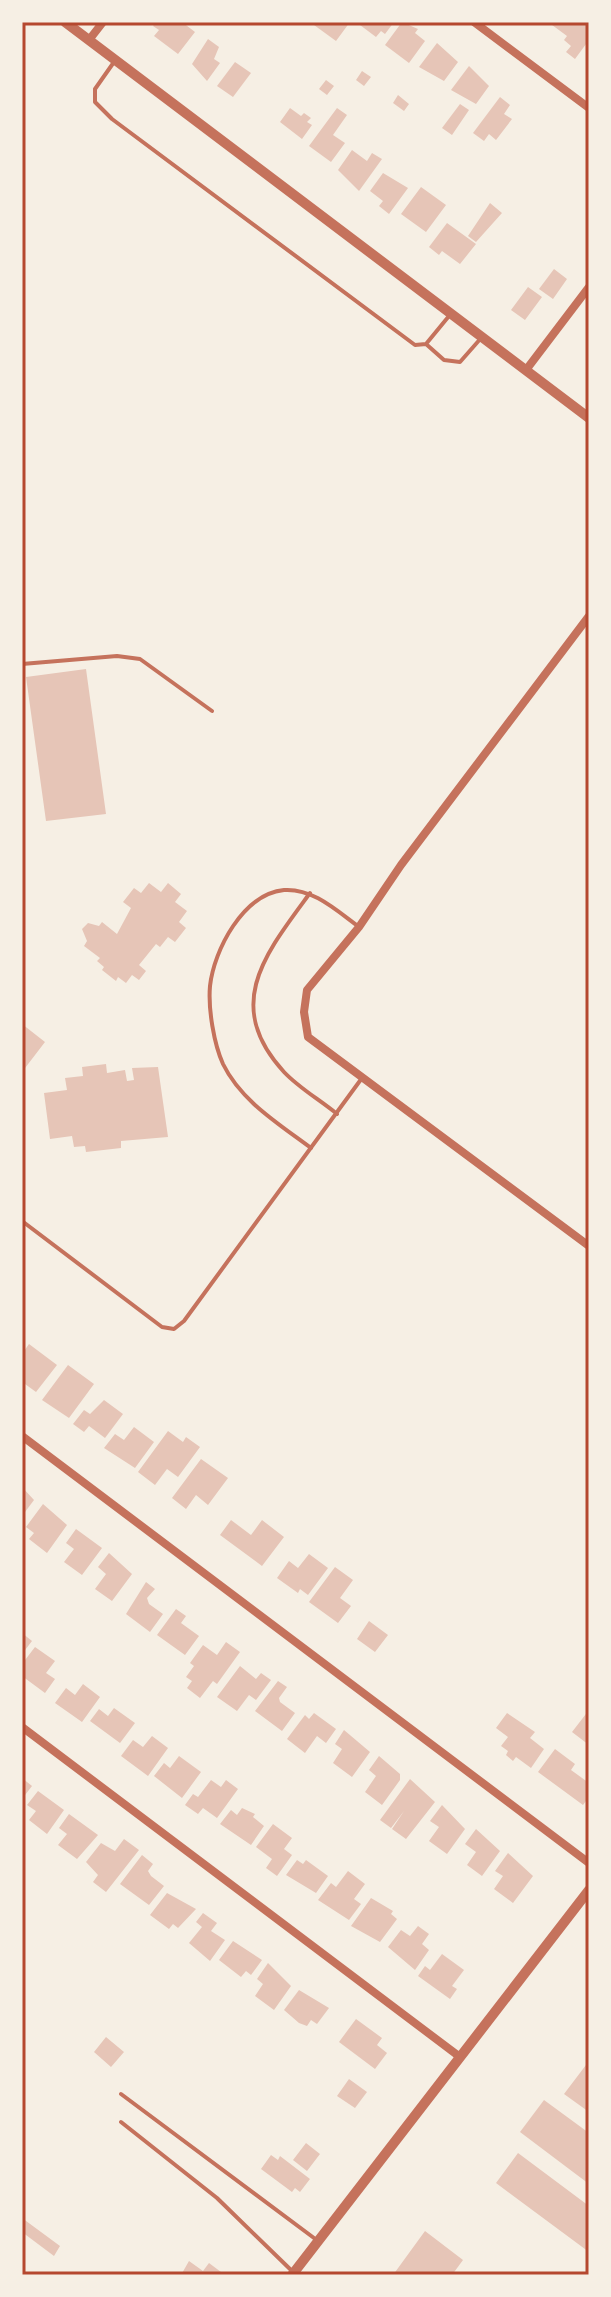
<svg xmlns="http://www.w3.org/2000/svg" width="611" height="2297" viewBox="0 0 611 2297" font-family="Cabin,sans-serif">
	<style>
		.building { fill: #e6c5b7 }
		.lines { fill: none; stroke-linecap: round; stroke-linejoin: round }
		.service { stroke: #c5725c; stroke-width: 4 }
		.minor { stroke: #c5725c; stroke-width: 8 }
		.tertiary { stroke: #c5725c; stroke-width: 10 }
		.neatline { fill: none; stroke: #b5482f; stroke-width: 3 }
	</style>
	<rect width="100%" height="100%" fill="#f6efe4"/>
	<!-- building -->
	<path class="building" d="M156,22H182L195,32L178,54L154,36L159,30L153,26Z
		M316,22H350L336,41L314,25Z
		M356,22H394L385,34L381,31L376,37Z
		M402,22L418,29L415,33L425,41L409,63L385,45Z
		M548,22H589V40L575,59L566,52L571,46L564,40L567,36Z
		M208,39L219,47L214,59L220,63L207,81L192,64Z
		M437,43L458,62L444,81L419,67Z
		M235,62L251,73L233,97L217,86Z
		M469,66L489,86L476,104L451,90Z
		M362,71L371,77L364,86L356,80Z
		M326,80L334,86L327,95L319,89Z
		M398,95L409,104L404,111L393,103Z
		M500,97L510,105L504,114L512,119L496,140L489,134L484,141L473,133Z
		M460,104L469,110L452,135L442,128Z
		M290,108L301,116L304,113L311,118L307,122L312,125L302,139L280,122Z
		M337,108L347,115L333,135L345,143L331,162L309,146Z
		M352,150L367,161L372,153L382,159L359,191L338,170Z
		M383,173L408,188L389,214L379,206L383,201L370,191Z
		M421,187L446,205L426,232L401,214Z
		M490,203L502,213L476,242L468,236Z
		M447,223L476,244L460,264L442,251L439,255L429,247Z
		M554,269L567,279L553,299L539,289Z
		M528,287L542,297L525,320L511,310Z
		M86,669L106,814L46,821L26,677Z
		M149,883L161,892L168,883L181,894L175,902L187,911L179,922L186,928L175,942L168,937L160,947L156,944L139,965L146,971L139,980L132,975L126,983L118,977L116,981L102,970L104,967L97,961L100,958L84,946L87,941L82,929L88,923L99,926L102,922L117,934L131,908L123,902L134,888L141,893Z
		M22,1024L45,1042L22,1072Z
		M106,1064L107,1073L125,1070L127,1081L134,1080L132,1068L158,1067L168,1137L121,1141V1148L86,1152L85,1146L74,1147L72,1136L50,1139L44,1093L67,1090L65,1078L83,1076L82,1067Z
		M29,1344L57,1365L36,1392L25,1384L22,1388V1354Z
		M68,1365L94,1384L69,1418L42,1400Z
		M104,1400L123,1414L105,1438L89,1426L84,1432L73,1424L84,1410L90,1414Z
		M134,1427L154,1442L135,1468L104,1448L115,1434L124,1440Z
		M168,1431L183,1442L186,1437L200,1447L178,1477L167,1469L155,1485L138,1472Z
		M201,1459L228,1478L208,1505L196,1495L186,1509L172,1498Z
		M22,1487L34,1500L22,1516Z
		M43,1504L67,1525L47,1553L29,1539L34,1533L26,1527Z
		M231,1520L251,1535L262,1520L284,1537L262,1566L220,1535Z
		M76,1529L102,1548L82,1575L64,1562L74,1549L66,1543Z
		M109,1553L132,1574L112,1601L95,1589L106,1574L98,1567Z
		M309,1554L328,1568L308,1595L300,1589L298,1593L277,1578L289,1561L298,1568Z
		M335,1567L353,1580L340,1598L351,1606L338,1623L309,1602Z
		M146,1582L155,1589L147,1598L149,1604L163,1614L150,1632L126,1614Z
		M176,1609L186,1616L181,1623L199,1636L185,1655L157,1635Z
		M369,1621L388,1635L375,1652L357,1639Z
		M22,1633L32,1641L22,1654Z
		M226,1642L240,1652L217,1684L213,1681L200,1698L187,1688L192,1681L186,1677L194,1666L190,1663L203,1645L217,1655Z
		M35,1647L55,1661L46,1673L55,1679L45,1693L22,1676V1664Z
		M240,1666L256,1679L261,1673L271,1680L256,1700L249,1695L237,1711L217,1697Z
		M278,1681L287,1687L279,1698L280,1702L295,1713L282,1731L255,1711Z
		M83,1684L100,1697L82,1722L55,1703L66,1688L75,1695Z
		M114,1708L135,1723L120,1743L90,1721L99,1709L108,1716Z
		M589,1710V1745L572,1732Z
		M314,1713L336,1729L326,1743L317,1736L305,1753L287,1739L305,1715L309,1719Z
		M507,1713L535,1732L530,1738L544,1749L531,1768L516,1757L513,1761L506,1755L508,1751L501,1746L508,1737L496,1728Z
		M344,1730L370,1752L352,1777L333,1763L342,1749L335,1744Z
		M152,1736L168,1748L148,1776L121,1756L133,1740L143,1747Z
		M555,1749L575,1764L571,1770L589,1783V1797L583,1805L538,1772Z
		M179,1756L201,1772L182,1798L154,1776L164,1763L170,1768Z
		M379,1756L400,1774V1780L382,1805L365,1792L376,1776L369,1770Z
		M22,1778L32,1786L22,1799Z
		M410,1779L435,1802L406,1839L392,1829L404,1811L391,1828L380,1820Z
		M211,1780L221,1787L226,1780L238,1789L217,1818L203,1808L198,1814L185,1805L193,1794L198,1797Z
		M38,1791L64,1810L47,1834L29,1820L36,1811L27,1805Z
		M442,1805L465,1829L447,1854L429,1841L439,1827L430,1821Z
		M242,1808L255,1814L253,1817L264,1826L251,1845L220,1824L231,1810L237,1815Z
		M69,1814L98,1835L77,1859L58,1845L67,1834L59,1828Z
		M273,1824L292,1838L284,1849L292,1855L277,1876L266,1868L272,1859L256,1847Z
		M476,1829L500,1851L482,1876L467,1865L476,1852L465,1844Z
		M124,1839L139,1850L106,1892L93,1882L98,1875L86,1862L101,1843L115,1851Z
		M508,1853L533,1876L513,1903L494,1889L503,1876L495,1871Z
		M142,1855L153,1864L148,1871L151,1876L164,1886L149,1905L120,1884Z
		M297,1860L303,1864L306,1860L328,1876L316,1893L286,1875Z
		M348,1871L365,1884L354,1899L361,1904L349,1920L318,1900L331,1883L336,1887Z
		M167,1893L196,1909L178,1928L173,1924L169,1929L150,1915Z
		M371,1898L393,1911L391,1914L397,1919L380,1942L351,1926Z
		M203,1913L217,1923L211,1931L225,1940L210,1961L189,1943L202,1927L196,1922Z
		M418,1926L429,1934L422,1944L429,1950L415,1970L388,1947L401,1930L410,1936Z
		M233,1941L262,1960L251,1975L246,1971L241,1977L219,1960Z
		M442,1954L464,1970L452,1986L457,1989L450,1999L418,1976L425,1966L430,1970Z
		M268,1963L291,1986L274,2010L255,1996L263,1984L257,1979Z
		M299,1990L329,2008L317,2024L311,2020L307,2026L299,2023L284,2010Z
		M356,2019L382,2038L377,2045L387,2053L375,2069L339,2042Z
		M106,2037L124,2052L111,2067L94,2052Z
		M589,2061V2112L564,2094Z
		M349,2079L367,2092L355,2108L337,2096Z
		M544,2100L589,2133V2184L520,2132Z
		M306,2143L320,2154L307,2171L293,2160Z
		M518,2153L589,2206V2252L496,2183Z
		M271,2155L278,2160L280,2156L310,2179L300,2192L295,2188L292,2192L261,2169Z
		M22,2218L60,2246L54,2256L22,2232Z
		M425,2231L463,2260L452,2275H393Z
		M189,2261L203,2271L209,2263L225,2275H181Z"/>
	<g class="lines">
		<!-- service -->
		<path class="service" d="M114,62L95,89V102L112,119L415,345L426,344L449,316
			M426,344L444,360L460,362L482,337
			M22,664L117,656L140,659L212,711
			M310,893C266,953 222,1005 284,1072C299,1088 320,1100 337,1114
			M311,1148C279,1124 241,1101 223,1064C214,1044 208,1009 210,986C214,950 243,894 284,890C313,888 337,911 359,927
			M22,1221L162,1327L174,1329L184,1321L362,1078
			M121,2094L318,2241
			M121,2122L217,2198L292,2271"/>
		<!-- minor -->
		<path class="minor" d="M474,22L589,108
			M89,40L103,22
			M526,370L589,287
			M589,616L401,865L359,927L307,990L304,1012L308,1037L589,1246
			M22,1436L589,1863
			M22,1727L460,2057"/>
		<!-- tertiary -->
		<path class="tertiary" d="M65,22L589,418
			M292,2275L589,1890"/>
	</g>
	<!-- border -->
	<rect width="611" height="2297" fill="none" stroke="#f6efe4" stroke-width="48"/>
	<rect x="24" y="24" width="563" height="2249" class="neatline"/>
</svg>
